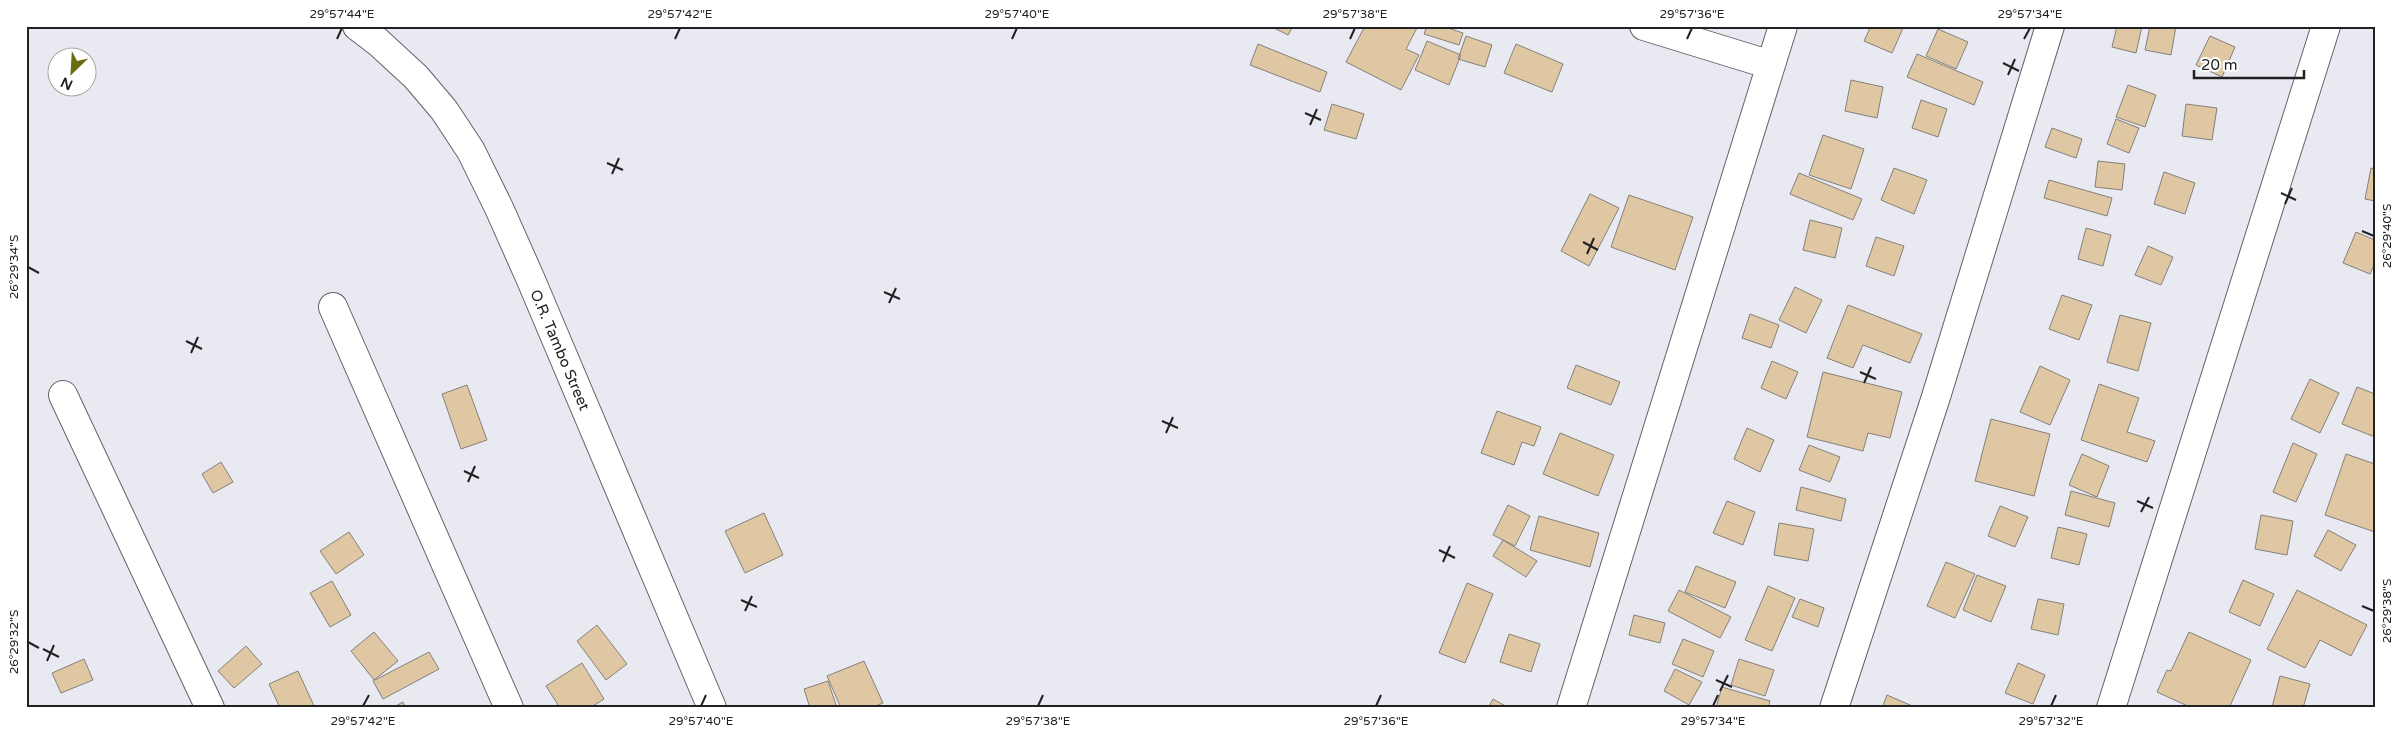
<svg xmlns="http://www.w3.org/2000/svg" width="2401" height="734" viewBox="0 0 2401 734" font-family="'Varela Round',sans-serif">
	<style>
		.building { fill: #e0c7a3; stroke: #84807a }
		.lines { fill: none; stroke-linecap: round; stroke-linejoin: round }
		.minor-casing { stroke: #626269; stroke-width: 30 }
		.tertiary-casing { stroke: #626269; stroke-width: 30 }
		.minor { stroke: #fff; stroke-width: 28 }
		.tertiary { stroke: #fff; stroke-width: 28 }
		.ticks { fill: none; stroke: #212123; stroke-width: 2 }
		.labels { text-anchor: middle; stroke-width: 5; stroke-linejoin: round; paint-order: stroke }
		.street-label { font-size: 15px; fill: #212123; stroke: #fff }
		.neatline { fill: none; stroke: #212123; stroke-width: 2 }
		.ticks-label { font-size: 12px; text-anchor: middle; fill: #212123 }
	</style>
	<rect width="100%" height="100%" fill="#e9e9f1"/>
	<!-- building -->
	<path class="building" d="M1270,26H1293L1288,35Z
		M1365,26H1418L1406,49L1419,55L1401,90L1346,62Z
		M1427,26H1442L1463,33L1459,45L1424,34Z
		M1871,26H1904L1892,53L1864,41Z
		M2117,26H2142L2136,53L2112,47Z
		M2150,26H2176L2171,55L2145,50Z
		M1938,29L1968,42L1956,69L1926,56Z
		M1466,36L1492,45L1485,67L1458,59Z
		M2210,36L2235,47L2222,77L2196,65Z
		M1427,41L1461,55L1449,85L1415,70Z
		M1258,44L1327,72L1320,92L1250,65Z
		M1516,44L1563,64L1552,92L1504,73Z
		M1917,54L1983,82L1974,105L1907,77Z
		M1851,80L1883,87L1877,118L1845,111Z
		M2128,85L2156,95L2145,127L2116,117Z
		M1921,100L1947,109L1938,137L1912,128Z
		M1332,104L1364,114L1356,139L1324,130Z
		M2186,104L2217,108L2212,140L2182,136Z
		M2116,119L2139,128L2129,153L2107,144Z
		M2052,128L2082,139L2076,158L2045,147Z
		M1823,135L1864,149L1851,189L1809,175Z
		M2098,161L2125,164L2122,190L2095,187Z
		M1894,168L1927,180L1914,214L1881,200Z
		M2371,168L2375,169V201L2365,199Z
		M2164,172L2195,183L2185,214L2154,204Z
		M1799,173L1862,199L1853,220L1790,194Z
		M2049,180L2112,198L2107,216L2044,198Z
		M1590,194L1619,208L1589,266L1561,251Z
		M1629,195L1693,217L1675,270L1611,247Z
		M1810,220L1842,228L1835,258L1803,250Z
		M2086,228L2111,235L2103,266L2078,259Z
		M2356,232L2375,240V263L2370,274L2343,263Z
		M1876,237L1904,246L1894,276L1866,266Z
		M2148,246L2173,257L2161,285L2135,275Z
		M1795,287L1822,300L1806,333L1779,320Z
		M2062,295L2092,305L2079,340L2049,329Z
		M1848,305L1922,334L1910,363L1863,345L1853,368L1827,358Z
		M1750,314L1779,325L1771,348L1742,338Z
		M2120,315L2151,323L2138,371L2107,362Z
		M1772,361L1798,372L1786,399L1761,388Z
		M1576,365L1620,382L1611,405L1567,388Z
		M2040,366L2070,380L2050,425L2020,412Z
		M1823,372L1902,392L1890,438L1868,433L1863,451L1807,437Z
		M2310,379L2339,393L2320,433L2291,419Z
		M2099,384L2139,398L2127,432L2155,441L2147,462L2081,440Z
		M467,385L487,440L461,449L442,394Z
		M2357,387L2375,394V437L2342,424Z
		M1497,411L1541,427L1534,446L1522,442L1514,465L1481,453Z
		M1991,419L2050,434L2034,496L1975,481Z
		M1747,428L1774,440L1760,472L1734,459Z
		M1560,433L1614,455L1598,496L1543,474Z
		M2293,443L2317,454L2296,502L2273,492Z
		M1809,445L1840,457L1830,482L1799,470Z
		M2082,454L2109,466L2097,497L2069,485Z
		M2346,454L2375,464V532L2325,515Z
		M221,462L233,482L213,493L202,474Z
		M1801,487L1846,499L1841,521L1796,510Z
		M2071,491L2115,503L2109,527L2065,515Z
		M1727,501L1755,512L1743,545L1713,533Z
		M1508,505L1530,516L1515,546L1493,535Z
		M2000,506L2028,517L2015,547L1988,536Z
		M764,513L783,555L745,573L725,531Z
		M2261,515L2293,521L2287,555L2255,549Z
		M1539,516L1599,533L1590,567L1530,550Z
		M1779,523L1814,529L1808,561L1774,555Z
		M2058,527L2087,534L2079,565L2051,558Z
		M2328,530L2356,545L2341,571L2314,556Z
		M349,532L364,555L336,574L320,551Z
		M1503,540L1537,561L1526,577L1493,556Z
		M1946,562L1975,574L1955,618L1927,606Z
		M1696,566L1736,582L1725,608L1685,592Z
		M1977,575L2006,586L1991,622L1963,610Z
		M2243,580L2274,594L2260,626L2229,612Z
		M332,581L351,615L330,627L310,593Z
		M1467,583L1493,594L1465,663L1439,653Z
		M1768,586L1795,598L1772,651L1745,640Z
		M1679,590L1731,617L1720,638L1668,611Z
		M2297,590L2367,625L2351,656L2320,640L2305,668L2267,649Z
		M1800,599L1824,608L1818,627L1792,617Z
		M2038,599L2064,604L2058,635L2031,629Z
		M1634,615L1665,623L1660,643L1629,635Z
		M597,625L627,664L606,680L577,641Z
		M374,632L398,661L374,680L351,651Z
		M2189,632L2251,660L2229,708H2192L2157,692L2167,670L2171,671Z
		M1509,634L1540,644L1531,672L1500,662Z
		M1683,639L1714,651L1703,677L1672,664Z
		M246,646L262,664L234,688L218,671Z
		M429,652L439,669L383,699L373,681Z
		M84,659L93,680L61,693L52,673Z
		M1739,659L1774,670L1765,696L1731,685Z
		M864,661L883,703L871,708H841L827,676Z
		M582,663L604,699L590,708H560L546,686Z
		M2018,663L2045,675L2033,704L2005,693Z
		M1675,669L1702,682L1689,705L1664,691Z
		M298,671L315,708H280L269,684Z
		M2280,676L2310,684L2303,708L2272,707Z
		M828,681L837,708H810L804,689Z
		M1722,687L1770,701L1768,708H1716Z
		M1887,695L1917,708H1882Z
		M1493,699L1509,708H1488Z
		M403,702L406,708H392Z"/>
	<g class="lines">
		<!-- minor casing -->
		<g class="minor-casing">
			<path id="minor" d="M1644,26L1771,65
				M333,307L509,708
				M63,395L210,708
				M1571,708L1783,26
				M1834,708L1935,400L2050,26
				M2111,708L2326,26"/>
		</g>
		<!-- tertiary casing -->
		<g class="tertiary-casing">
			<path id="tertiary" d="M357,26L378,42L416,77L444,110L471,151L499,208L531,280L712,708"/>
		</g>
		<!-- minor -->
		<use href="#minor" class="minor"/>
		<!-- tertiary -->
		<use href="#tertiary" class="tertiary"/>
	</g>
	<!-- ticks -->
	<path class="ticks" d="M337,39L342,28M675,39L680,28M1012,39L1017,28M1350,39L1355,28M1687,39L1692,28M2024,39L2030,28M2003,63L2019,71M2008,75L2015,59M1305,113L1321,120M1310,125L1317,109M607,163L623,170M612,174L619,158M2281,193L2296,200M2285,204L2292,188M2362,231L2374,236M1583,242L1598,250M1587,254L1594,238M28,267L39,273M884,292L900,299M889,303L896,288M186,341L202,349M191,353L198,337M1860,372L1876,379M1864,383L1871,367M1162,421L1178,428M1166,433L1173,417M464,471L479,478M468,482L475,466M2137,501L2153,508M2141,512L2149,497M1439,550L1455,558M1443,562L1450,546M741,600L757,607M2362,606L2374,611M745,611L752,596M28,642L39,648M43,649L59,657M47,661L54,645M1716,680L1732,687M1720,691L1728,675M363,706L369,695M701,706L706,695M1038,706L1043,695M1376,706L1381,695M1713,706L1718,695M2051,706L2056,695"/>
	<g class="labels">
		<!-- street labels -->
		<g class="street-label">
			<text transform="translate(560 350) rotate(67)" y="5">O.R. Tambo Street</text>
		</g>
	</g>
	<!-- border -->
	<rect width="2401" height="734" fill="none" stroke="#ffffff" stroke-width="55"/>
	<!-- north arrow -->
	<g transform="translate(72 72) rotate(205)"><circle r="24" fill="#ffffff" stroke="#a6a6a7"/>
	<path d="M0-4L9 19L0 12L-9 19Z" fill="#6a6c0e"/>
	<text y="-8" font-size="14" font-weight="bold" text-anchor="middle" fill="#212123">N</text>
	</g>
	<!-- scale -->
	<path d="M2194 70v8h110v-8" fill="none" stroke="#212123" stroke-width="2.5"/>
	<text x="2201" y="70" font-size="15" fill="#212123" stroke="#ffffff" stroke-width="4" paint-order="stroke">20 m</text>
	<rect x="28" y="28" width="2346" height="678" class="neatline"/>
	<g class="ticks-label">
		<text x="342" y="18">29°57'44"E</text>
		<text x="680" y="18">29°57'42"E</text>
		<text x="1017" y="18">29°57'40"E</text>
		<text x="1355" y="18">29°57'38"E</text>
		<text x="1692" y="18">29°57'36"E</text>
		<text x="2030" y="18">29°57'34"E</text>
		<text transform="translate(2387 236) rotate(-90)" y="4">26°29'40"S</text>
		<text transform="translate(14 267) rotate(-90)" y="4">26°29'34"S</text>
		<text transform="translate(2387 611) rotate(-90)" y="4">26°29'38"S</text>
		<text transform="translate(14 642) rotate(-90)" y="4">26°29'32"S</text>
		<text x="363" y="725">29°57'42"E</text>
		<text x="701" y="725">29°57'40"E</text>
		<text x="1038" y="725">29°57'38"E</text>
		<text x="1376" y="725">29°57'36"E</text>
		<text x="1713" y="725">29°57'34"E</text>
		<text x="2051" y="725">29°57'32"E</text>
	</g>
</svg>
